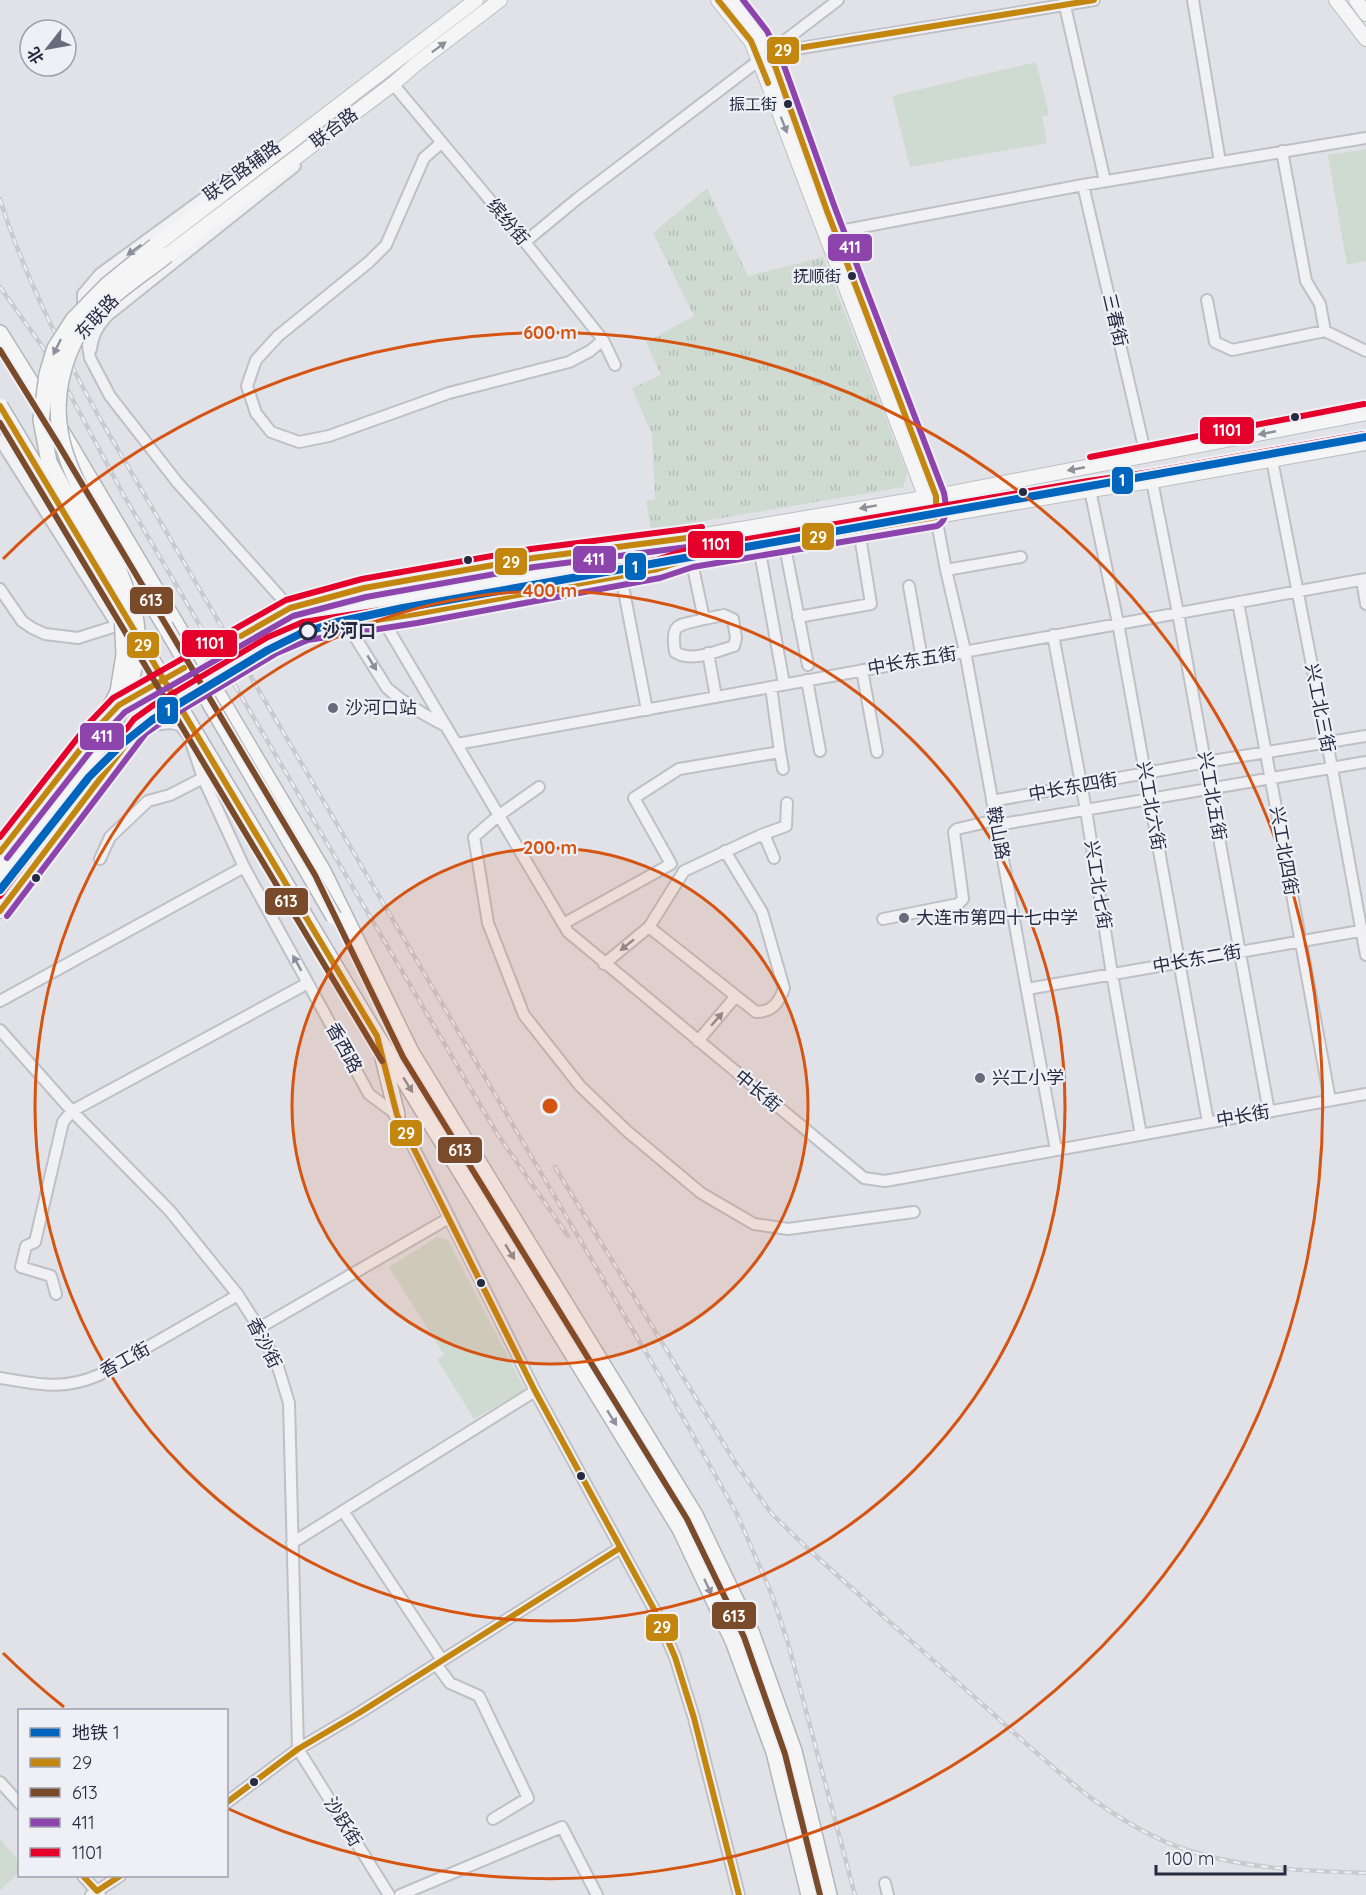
<svg xmlns="http://www.w3.org/2000/svg" width="1366" height="1895" viewBox="0 0 1366 1895" font-family="Quicksand,'Noto Sans SC',sans-serif">
	<style>
		.grass { fill: url(#grass-tufts) }
		.pitch { fill: #cfdad1 }
		.lines { fill: none; stroke-linecap: round; stroke-linejoin: round }
		.major-tunnel { stroke: #bcbdc6; stroke-width: 14; stroke-dasharray: 14 7; stroke-linecap: butt }
		.minor-casing { stroke: #bfc0c5; stroke-width: 14 }
		.major-casing { stroke: #bdbfc4; stroke-width: 16 }
		.highway-casing { stroke: #b3b5bb; stroke-width: 18 }
		.minor { stroke: #f1f1f3; stroke-width: 10 }
		.major { stroke: #f5f5f6; stroke-width: 14 }
		.highway { stroke: #f5f5f6; stroke-width: 15 }
		.rail-casing { stroke: #cacace; stroke-width: 4.5 }
		.rail { stroke: #eef0f6; stroke-width: 2; stroke-dasharray: 7; stroke-linecap: butt }
		.highway-bridge-casing { stroke: #b3b5bb; stroke-width: 18; stroke-linecap: butt }
		.highway-bridge { stroke: #f5f5f6; stroke-width: 15 }
		.bus-1-casing { stroke: #eef0f6; stroke-width: 10 }
		.bus-2-casing { stroke: #eef0f6; stroke-width: 10 }
		.bus-3-casing { stroke: #eef0f6; stroke-width: 10 }
		.bus-4-casing { stroke: #eef0f6; stroke-width: 10 }
		.bus-1 { stroke: #c38710; stroke-width: 6 }
		.bus-2 { stroke: #7a4b2a; stroke-width: 6 }
		.bus-3 { stroke: #8e44ad; stroke-width: 6 }
		.bus-4 { stroke: #e4002b; stroke-width: 6 }
		.metro-1-casing { stroke: #eef0f6; stroke-width: 12 }
		.metro-1 { stroke: #0065bd; stroke-width: 8 }
		.oneway { fill: #8e909c }
		.oneway2 { fill: #8c8e9a }
		.ring { fill: none; stroke: #d55411; stroke-width: 3 }
		.bus-dot { fill: #272b41; stroke: #eef0f6; stroke-width: 2 }
		.stop-dot { fill: #eef0f6; stroke: #272b41; stroke-width: 3 }
		.poi-dot { fill: #686b7b; stroke: #eef0f6; stroke-width: 2 }
		.labels { text-anchor: middle; stroke-width: 4.5; stroke-linejoin: round; paint-order: stroke }
		.bus-label { font-size: 16px; fill: #272b41; stroke: #eef0f6; text-anchor: end }
		.street-label { font-size: 18px; fill: #272b41; stroke: #eef0f6 }
		.stop-label { font-size: 18px; font-weight: bold; fill: #272b41; stroke: #eef0f6; text-anchor: start }
		.poi-label { font-size: 18px; fill: #272b41; stroke: #eef0f6; text-anchor: start }
		.centre { fill: #d55411; stroke: #eef0f6; stroke-width: 3 }
		.ring-label { font-size: 18px; text-anchor: middle; font-weight: bold; fill: #d55411; stroke: #eef0f6; stroke-width: 4.5; stroke-linejoin: round; paint-order: stroke }
		.line-badge { stroke: #eef0f6; stroke-width: 2 }
		.badge-label { font-size: 16px; text-anchor: middle; font-weight: bold; fill: #fff }
	</style>
	<defs>
		<pattern id="grass-tufts" width="24" height="20" patternUnits="userSpaceOnUse" patternTransform="scale(1.5)"><rect width="24" height="20" fill="#cfdad1"/><path d="M3 7l-1-3M5 7V3M7 7l1-3M15 17l-1-3M17 17v-4M19 17l1-3" fill="none" stroke="#b2bbb5"/></pattern>
	</defs>
	<rect width="100%" height="100%" fill="#e1e2e7"/>
	<!-- grass -->
	<path class="grass" d="M707,188L748,276L823,257L907,473L903,487L651,530L646,501L655,499L652,435L632,388L661,375L646,342L694,316L653,233Z"/>
	<!-- pitch -->
	<path class="pitch" d="M1036,62L1049,115L1042,116L1047,143L910,167L892,96Z
		M1366,149V261L1347,265L1328,155Z
		M437,1237L448,1240L525,1390L474,1419L437,1359L444,1355L389,1267Z
		M0,1839L20,1862L19,1873L0,1890Z"/>
	<g class="lines">
		<!-- major-tunnel -->
		<path class="major-tunnel" d="M159,682L254,628"/>
		<!-- minor casing -->
		<g class="minor-casing">
			<path id="minor" d="M1193,0L1220,162
				M1065,6L1105,181
				M771,53L1094,0
				M393,84L525,242L603,340L615,365
				M441,143L424,158L386,245L369,262L278,336L256,360L247,386L256,413L271,432L299,442L329,436L449,393L569,362L590,351L603,340
				M1282,151L1306,281L1320,304L1325,331L1366,351
				M256,160L100,274L83,294V315L90,358L110,396L177,482L290,608
				M1083,185L1146,456
				M835,232L1083,185L1366,138
				M525,242L577,199L838,0
				M1207,300L1215,342L1232,350L1325,331
				M91,349C93,334 98,326 108,315L295,166
				M0,440L124,636
				M1272,460L1332,768L1366,955
				M1152,481L1178,613L1269,1112
				M1090,490L1118,623L1208,1122
				M936,517L946,570L965,651L1056,1150
				M784,542L808,665
				M759,547L784,684
				M691,558L704,619C677,626 671,622 675,652C692,663 716,651 734,646L736,638L733,619L724,615L704,619
				M946,570L1021,557
				M621,576L647,710
				M1362,580L1366,604
				M909,586L922,659
				M364,588L568,932L864,1178L885,1181L902,1178L1366,1094
				M0,589L22,621L32,628L45,634L78,638L116,626
				M330,597L387,688C405,704 424,715 446,726
				M1238,602L1330,1100
				M798,617L871,604L859,530
				M1053,635L1086,810L1112,974L1141,1135
				M708,653L716,697
				M862,670L877,752
				M807,680L820,751
				M140,726L171,723L180,725L189,736L203,778L244,867L369,1094L397,1115L443,1205L535,1391L655,1611L675,1657L694,1718L739,1895
				M457,744L1366,579
				M780,752L783,769
				M539,787L498,816L474,837L488,923L524,1015L580,1086L627,1131L701,1193L754,1224L788,1229L914,1212
				M992,801L1206,762L1366,736
				M997,825L1366,762
				M761,835L786,826L787,803
				M725,851L762,912L784,988C779,1003 772,1012 756,1012L649,927L684,871L761,835L766,839L774,858
				M100,859L110,837L148,801L170,795L203,778
				M883,919L958,904L963,899L954,832L957,829L996,820
				M563,924L671,864L634,798L679,769L780,752L771,687
				M604,964L649,927
				M1027,989L1366,930
				M0,1001L244,867
				M0,1030L72,1111L170,1211L238,1295L259,1328L278,1367L289,1403L298,1749L389,1895
				M698,1041L736,996
				M56,1294L51,1276L21,1267L26,1246L35,1242L63,1122L72,1111L308,983
				M259,1328L449,1218
				M0,1378C38,1384 62,1391 99,1375L238,1295
				M343,1511L442,1660
				M292,1543L535,1391
				M436,1664L450,1683L479,1696L528,1798L493,1819
				M0,1782L20,1804
				M226,1803L298,1749L359,1713L620,1548
				M83,1876L100,1895
				M885,1883L888,1895
				M91,1895L120,1876
				M400,1895L562,1827L597,1895"/>
		</g>
		<!-- major casing -->
		<g class="major-casing">
			<path id="major" d="M718,0L751,41L763,70L926,498L936,517
				M732,0L759,36L775,66L827,211L936,496L937,503
				M1336,0L1366,39
				M1356,0L1366,14
				M155,246L476,0
				M167,255L393,84L416,64L500,0
				M254,628L290,608L364,588L533,558L693,537L936,496L1366,413
				M291,636L315,629L415,614L658,569L691,558L1090,490L1152,481L1366,443
				M120,705L159,682
				M0,911L128,740"/>
		</g>
		<!-- highway casing -->
		<g class="highway-casing">
			<path id="highway" d="M0,333L65,437L323,871L411,1052L695,1515L752,1634L794,1751L829,1895
				M110,536L165,626
				M627,564L681,561
				M199,739L377,1036L680,1529L733,1641L774,1752L809,1895
				M381,1050L397,1115"/>
		</g>
		<!-- minor -->
		<use href="#minor" class="minor"/>
		<!-- major -->
		<use href="#major" class="major"/>
		<!-- highway -->
		<use href="#highway" class="highway"/>
		<!-- rail casing -->
		<g class="rail-casing">
			<path id="rail" d="M0,199C24,276 61,347 99,417L662,1380L737,1514L772,1595L788,1643L855,1895
				M0,287L42,346L65,385L123,494L496,1132L568,1236
				M555,1167L738,1467L772,1514L805,1546C863,1599 923,1651 981,1703C1044,1759 1105,1822 1187,1850C1245,1869 1305,1871 1366,1873"/>
		</g>
		<!-- rail -->
		<use href="#rail" class="rail"/>
		<!-- highway-bridge casing -->
		<g class="highway-bridge-casing">
			<path id="highway-bridge" d="M0,406L68,520
				M165,626L334,917
				M137,635L199,739
				M100,760L156,708L259,646L298,626L334,614L409,596L553,571L627,564
				M0,862L91,744L118,692L124,655L122,611L110,575L49,462L41,420L47,374L55,348L73,320L107,285L155,246
				M0,882L100,750C121,713 138,678 137,634C137,615 130,599 123,581C119,571 116,561 112,551C86,493 47,449 61,380C65,362 70,346 81,330C102,300 138,278 167,255"/>
		</g>
		<!-- highway-bridge -->
		<use href="#highway-bridge" class="highway-bridge"/>
		<!-- bus-1 casing -->
		<g class="bus-1-casing">
			<path id="bus-1" d="M718,0L751,41L768,83
				M0,406L377,1036L397,1115L535,1391L655,1611L675,1657L694,1718L739,1895
				M241,636L290,608L364,588L533,558L702,536
				M0,852L97,728L119,705L184,668
				M0,911L140,726L160,712L273,645L306,631L415,614L658,569L691,558L936,517V496L827,211L775,66L768,53L1094,0
				M226,1803L298,1749L359,1713L620,1548
				M83,1876L97,1891L120,1876"/>
		</g>
		<!-- bus-2 casing -->
		<g class="bus-2-casing">
			<path id="bus-2" d="M0,350L57,442L315,875L403,1057L687,1519L744,1637L785,1754L820,1895
				M0,423L382,1061"/>
		</g>
		<!-- bus-3 casing -->
		<g class="bus-3-casing">
			<path id="bus-3" d="M7,858L104,734L125,712L293,616L366,597L534,567L703,545
				M7,916L146,733L165,720L277,653L308,640L417,623L660,578L693,567L937,526C949,520 946,504 944,493L835,208L783,63L767,31L743,0"/>
		</g>
		<!-- bus-4 casing -->
		<g class="bus-4-casing">
			<path id="bus-4" d="M1090,457L1364,404
				M0,837L90,722L113,698L286,600L362,579L531,549L702,527
				M0,896L134,719L155,704L268,637L303,622L413,605L656,560L689,549L1088,481L1151,472L1364,434"/>
		</g>
		<!-- bus-1 -->
		<use href="#bus-1" class="bus-1"/>
		<!-- bus-2 -->
		<use href="#bus-2" class="bus-2"/>
		<!-- bus-3 -->
		<use href="#bus-3" class="bus-3"/>
		<!-- bus-4 -->
		<use href="#bus-4" class="bus-4"/>
		<!-- metro-1 casing -->
		<g class="metro-1-casing">
			<path id="metro-1" d="M0,890L89,777L122,744L152,720L268,650L300,634L337,622L403,608L1366,437"/>
		</g>
		<!-- metro-1 -->
		<use href="#metro-1" class="metro-1"/>
	</g>
	<!-- one-way arrows -->
	<defs><path id="oneway-solid" d="M-6-.8H1V-3.2L6.5 0L1 3.2V.8H-6Z" transform="scale(1.5)"/></defs>
	<g class="oneway">
		<use href="#oneway-solid" transform="translate(439 47) rotate(-37)"/>
		<use href="#oneway-solid" transform="translate(784 125) rotate(69)"/>
		<use href="#oneway-solid" transform="translate(57 347) rotate(116)"/>
		<use href="#oneway-solid" transform="translate(1267 433) rotate(169)"/>
		<use href="#oneway-solid" transform="translate(1076 469) rotate(169)"/>
		<use href="#oneway-solid" transform="translate(868 507) rotate(170)"/>
		<use href="#oneway-solid" transform="translate(408 1085) rotate(58)"/>
		<use href="#oneway-solid" transform="translate(510 1252) rotate(58)"/>
		<use href="#oneway-solid" transform="translate(612 1418) rotate(58)"/>
		<use href="#oneway-solid" transform="translate(708 1587) rotate(65)"/>
	</g>
	<g class="oneway2">
		<use href="#oneway-solid" transform="translate(134 250) rotate(144)"/>
		<use href="#oneway-solid" transform="translate(372 663) rotate(59)"/>
		<use href="#oneway-solid" transform="translate(627 945) rotate(141)"/>
		<use href="#oneway-solid" transform="translate(297 963) rotate(-119)"/>
		<use href="#oneway-solid" transform="translate(717 1019) rotate(-49)"/>
	</g>
	<!-- distance rings -->
	<circle cx="550" cy="1106" r="258" fill="#d55411" fill-opacity=".12"/>
	<g class="ring">
		<circle cx="550" cy="1106" r="258"/>
		<circle cx="550" cy="1106" r="515"/>
		<path d="M64 1707A773 773 0 0 1 3 1653M3 559A773 773 0 1 1 229 1809"/>
	</g>
	<!-- markers -->
	<g class="bus-dot">
		<circle cx="788" cy="104" r="5"/>
		<circle cx="852" cy="276" r="5"/>
		<circle cx="1295" cy="417" r="5"/>
		<circle cx="1023" cy="492" r="5"/>
		<circle cx="468" cy="560" r="5"/>
		<circle cx="36" cy="878" r="5"/>
		<circle cx="481" cy="1283" r="5"/>
		<circle cx="581" cy="1476" r="5"/>
		<circle cx="254" cy="1782" r="5"/>
	</g>
	<circle class="stop-dot" cx="308" cy="631" r="8"/>
	<g class="poi-dot">
		<circle cx="333" cy="708" r="6"/>
		<circle cx="904" cy="918" r="6"/>
		<circle cx="980" cy="1078" r="6"/>
	</g>
	<g class="labels">
		<!-- bus labels -->
		<g class="bus-label">
			<text x="777" y="110">振工街</text>
			<text x="841" y="282">抚顺街</text>
		</g>
		<!-- street labels -->
		<g class="street-label">
			<text transform="translate(334 128) rotate(-37)" y="6">联合路</text>
			<text transform="translate(242 171) rotate(-36)" y="6">联合路辅路</text>
			<text transform="translate(508 222) rotate(50)" y="6">缤纷街</text>
			<text transform="translate(97 317) rotate(-47)" y="6">东联路</text>
			<text transform="translate(1115 320) rotate(77)" y="6">三春街</text>
			<text transform="translate(912 661) rotate(-10)" y="6">中长东五街</text>
			<text transform="translate(1320 708) rotate(79)" y="6">兴工北三街</text>
			<text transform="translate(1073 787) rotate(-10)" y="6">中长东四街</text>
			<text transform="translate(1212 796) rotate(80)" y="6">兴工北五街</text>
			<text transform="translate(1151 806) rotate(80)" y="6">兴工北六街</text>
			<text transform="translate(998 833) rotate(79)" y="6">鞍山路</text>
			<text transform="translate(1284 851) rotate(80)" y="6">兴工北四街</text>
			<text transform="translate(1098 885) rotate(81)" y="6">兴工北七街</text>
			<text transform="translate(1197 959) rotate(-10)" y="6">中长东二街</text>
			<text transform="translate(344 1048) rotate(61)" y="6">香西路</text>
			<text transform="translate(758 1091) rotate(40)" y="6">中长街</text>
			<text transform="translate(1243 1116) rotate(-10)" y="6">中长街</text>
			<text transform="translate(264 1343) rotate(63)" y="6">香沙街</text>
			<text transform="translate(125 1360) rotate(-29)" y="6">香工街</text>
			<text transform="translate(343 1822) rotate(58)" y="6">沙跃街</text>
		</g>
		<!-- stop labels -->
		<g class="stop-label">
			<text x="322" y="637">沙河口</text>
		</g>
		<!-- poi labels -->
		<g class="poi-label">
			<text x="345" y="714">沙河口站</text>
			<text x="916" y="924">大连市第四十七中学</text>
			<text x="992" y="1084">兴工小学</text>
		</g>
	</g>
	<circle cx="550" cy="1106" r="9" class="centre"/>
	<g class="ring-label">
		<text x="550" y="339">600 m</text>
		<text x="550" y="597">400 m</text>
		<text x="550" y="854">200 m</text>
	</g>
	<g class="line-badge">
		<rect x="766" y="36" width="34" height="29" rx="6" fill="#c38710"/>
		<rect x="827" y="233" width="46" height="29" rx="6" fill="#8e44ad"/>
		<rect x="1199" y="416" width="56" height="29" rx="6" fill="#e4002b"/>
		<rect x="1111" y="466" width="23" height="29" rx="6" fill="#0065bd"/>
		<rect x="801" y="522" width="34" height="29" rx="6" fill="#c38710"/>
		<rect x="687" y="530" width="57" height="29" rx="6" fill="#e4002b"/>
		<rect x="572" y="545" width="45" height="29" rx="6" fill="#8e44ad"/>
		<rect x="494" y="547" width="34" height="29" rx="6" fill="#c38710"/>
		<rect x="624" y="552" width="23" height="29" rx="6" fill="#0065bd"/>
		<rect x="129" y="586" width="45" height="29" rx="6" fill="#7a4b2a"/>
		<rect x="181" y="629" width="57" height="29" rx="6" fill="#e4002b"/>
		<rect x="126" y="631" width="34" height="28" rx="6" fill="#c38710"/>
		<rect x="156" y="696" width="23" height="29" rx="6" fill="#0065bd"/>
		<rect x="79" y="722" width="46" height="29" rx="6" fill="#8e44ad"/>
		<rect x="264" y="887" width="45" height="29" rx="6" fill="#7a4b2a"/>
		<rect x="389" y="1119" width="34" height="28" rx="6" fill="#c38710"/>
		<rect x="437" y="1136" width="46" height="28" rx="6" fill="#7a4b2a"/>
		<rect x="711" y="1601" width="46" height="29" rx="6" fill="#7a4b2a"/>
		<rect x="645" y="1613" width="34" height="29" rx="6" fill="#c38710"/>
	</g>
	<g class="badge-label">
		<text x="783" y="56">29</text>
		<text x="850" y="253">411</text>
		<text x="1227" y="436">1101</text>
		<text x="1122" y="486">1</text>
		<text x="818" y="543">29</text>
		<text x="716" y="550">1101</text>
		<text x="594" y="565">411</text>
		<text x="511" y="568">29</text>
		<text x="635" y="573">1</text>
		<text x="151" y="606">613</text>
		<text x="210" y="649">1101</text>
		<text x="143" y="651">29</text>
		<text x="168" y="716">1</text>
		<text x="102" y="742">411</text>
		<text x="286" y="907">613</text>
		<text x="406" y="1139">29</text>
		<text x="460" y="1156">613</text>
		<text x="734" y="1622">613</text>
		<text x="662" y="1633">29</text>
	</g>
	<!-- legend -->
	<rect x="18" y="1709" width="210" height="168" fill="#eef0f6" stroke="#9ea1ae" stroke-width="1.5"/>
	<rect x="30" y="1728" width="30" height="9" fill="#0065bd" stroke="#9ea1ae" stroke-width="1.5"/>
	<text x="72" y="1739" font-size="18" fill="#272b41">地铁 1</text>
	<rect x="30" y="1758" width="30" height="9" fill="#c38710" stroke="#9ea1ae" stroke-width="1.5"/>
	<text x="72" y="1769" font-size="18" fill="#272b41">29</text>
	<rect x="30" y="1788" width="30" height="9" fill="#7a4b2a" stroke="#9ea1ae" stroke-width="1.5"/>
	<text x="72" y="1799" font-size="18" fill="#272b41">613</text>
	<rect x="30" y="1818" width="30" height="9" fill="#8e44ad" stroke="#9ea1ae" stroke-width="1.5"/>
	<text x="72" y="1829" font-size="18" fill="#272b41">411</text>
	<rect x="30" y="1848" width="30" height="9" fill="#e4002b" stroke="#9ea1ae" stroke-width="1.5"/>
	<text x="72" y="1859" font-size="18" fill="#272b41">1101</text>
	<!-- north arrow -->
	<g transform="translate(48 48) rotate(239)"><circle r="28" fill="#eef0f6" stroke="#9ea1ae" stroke-width="1.5"/>
	<path d="M0-4.5L10 22L0 15L-10 22Z" fill="#686b7b"/>
	<text y="-9" font-size="16" font-weight="bold" text-anchor="middle" fill="#272b41">北</text>
	</g>
	<!-- scale -->
	<path d="M1156 1865v9h129v-9" fill="none" stroke="#272b41" stroke-width="3"/>
	<text x="1165" y="1865" font-size="18" fill="#272b41" stroke="#eef0f6" stroke-width="4.5" paint-order="stroke">100 m</text>
</svg>
